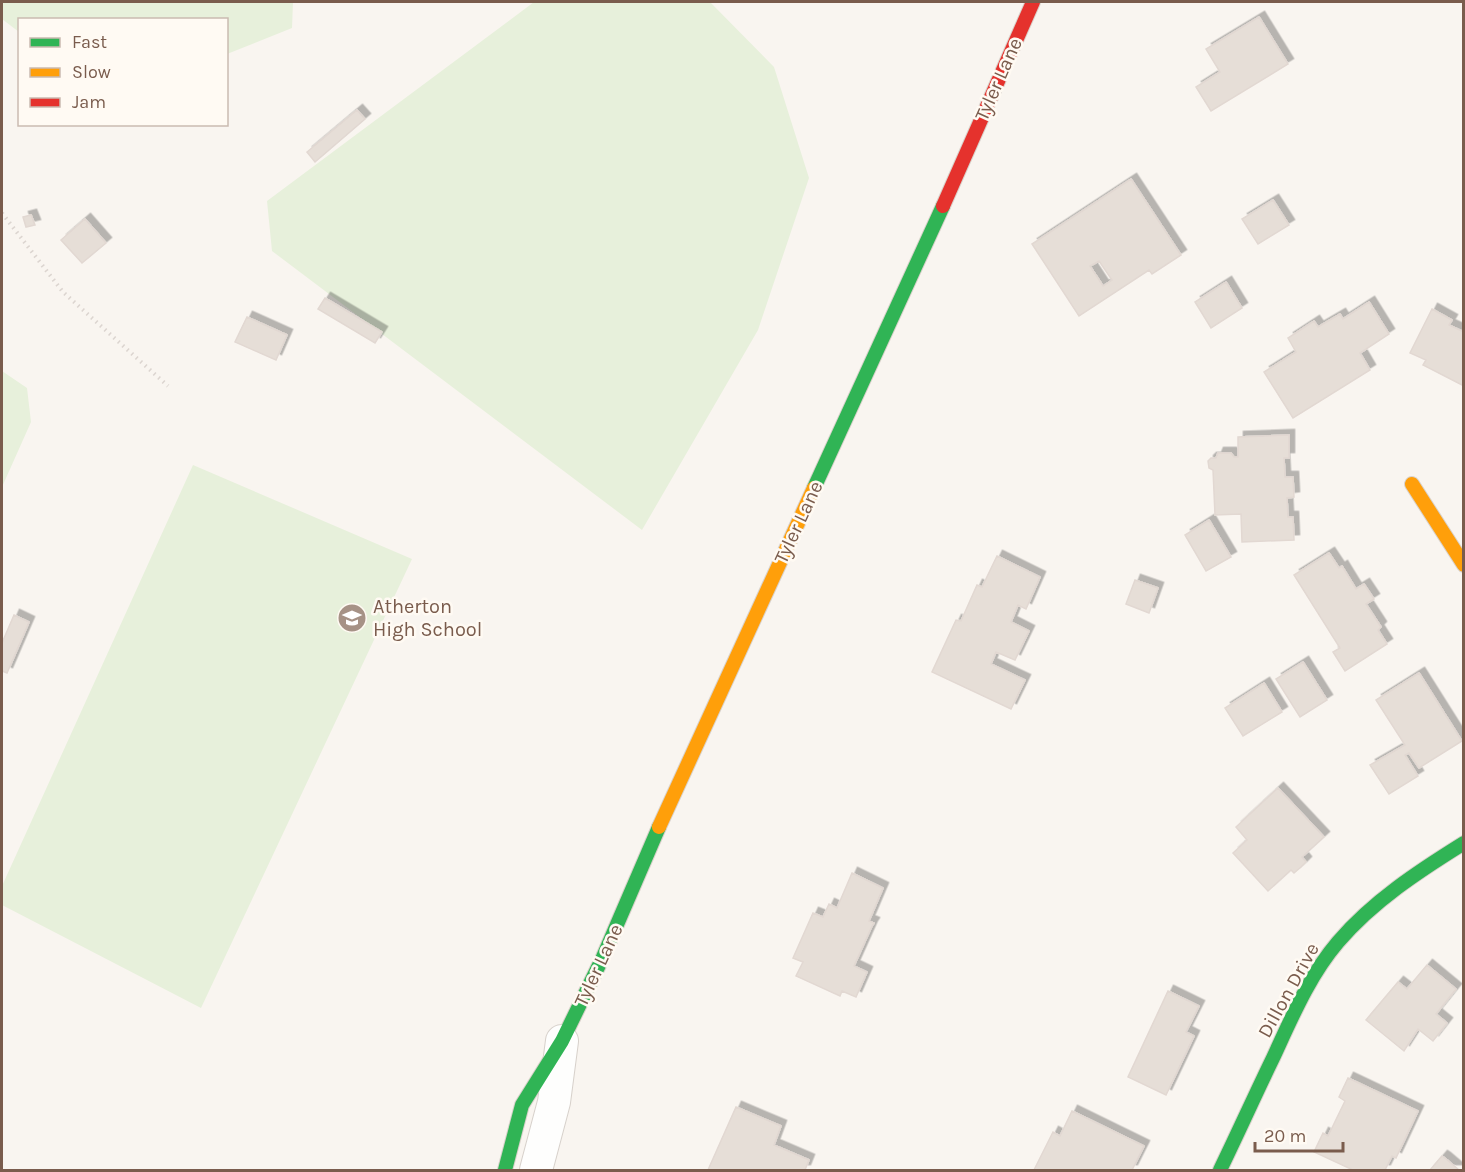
<svg xmlns="http://www.w3.org/2000/svg" width="1465" height="1172" viewBox="0 0 1465 1172" font-family="Karla,sans-serif">
	<style>
		.green { fill: #e7f0db }
		.building { fill: #e6ded7; stroke: #e2d8d2; stroke-width: 1.5; fill-rule: evenodd; filter: url(#shadow) }
		.lines { fill: none; stroke-linecap: round; stroke-linejoin: round }
		.street-casing { stroke: #d7d1cb; stroke-width: 34 }
		.fast-casing { stroke: #d9d2cb; stroke-width: 16 }
		.slow-casing { stroke: #d9d2cb; stroke-width: 16 }
		.jam-casing { stroke: #d9d2cb; stroke-width: 16 }
		.path { stroke: #dcd5d0; stroke-width: 4; stroke-dasharray: 1.5 4.5; stroke-linecap: butt }
		.street { stroke: #fefefd; stroke-width: 32 }
		.fast { stroke: #30b455; stroke-width: 14 }
		.slow { stroke: #ff9f0a; stroke-width: 14 }
		.jam { stroke: #e5322d; stroke-width: 14 }
		.labels { text-anchor: middle; stroke-width: 5; stroke-linejoin: round; paint-order: stroke }
		.street-label { font-size: 20px; fill: #7a5c4d; stroke: #fffaf3 }
		.poi-label { font-size: 20px; fill: #7a5c4d; stroke: #fffaf3; text-anchor: start }
	</style>
	<defs>
		<filter id="shadow"><feDropShadow dx="5.5" dy="-5.5" stdDeviation="0" flood-color="#0004"/></filter>
	</defs>
	<rect width="100%" height="100%" fill="#f9f5f0"/>
	<!-- green -->
	<path class="green" d="M2,2H293L292,28L227,54L226,20H20L19,32L2,19Z
		M534,2H710L774,67L809,178L758,330L642,530L272,251L267,201Z
		M2,371L27,388L31,422L2,487Z
		M193,465L412,559L201,1008L2,905V886Z"/>
	<!-- building -->
	<path class="building" d="M1259,17L1288,64L1211,111L1196,87L1220,72L1206,49Z
		M357,110L365,119L315,162L307,152Z
		M1131,179L1181,255L1152,274L1149,270L1079,316L1032,244ZM1099,261L1112,280L1103,286L1090,266Z
		M1273,200L1289,225L1258,244L1242,219Z
		M31,215L35,225L26,227L23,217Z
		M85,219L106,243L82,263L61,240Z
		M1226,282L1242,308L1211,328L1195,302Z
		M325,298L382,332L375,343L318,309Z
		M1369,302L1389,334L1360,353L1370,370L1293,418L1264,372L1296,352L1288,338L1314,321L1318,327L1340,314L1343,319Z
		M1432,309L1452,320L1449,325L1464,332V386L1423,365L1426,360L1410,353Z
		M247,317L287,335L276,360L235,342Z
		M1289,435V458H1284L1285,477H1293L1294,497L1287,498L1288,517H1293L1294,540L1242,542L1241,514L1215,515L1213,470L1209,468L1208,461L1211,458H1216L1218,453H1231L1234,457H1238V437Z
		M1209,520L1231,557L1206,571L1185,535Z
		M1329,553L1339,568L1342,566L1356,589L1364,584L1374,599L1366,604L1381,627L1378,630L1387,644L1345,671L1333,652L1340,648L1294,575Z
		M997,556L1040,577L1026,609L1018,605L1011,622L1029,631L1015,660L996,652L991,664L1025,680L1011,709L932,672L956,620L961,621L977,585L982,587Z
		M1135,580L1158,588L1149,613L1126,604Z
		M14,615L29,622L7,673L2,671V643Z
		M1303,662L1327,700L1300,717L1276,679Z
		M1419,673L1462,741L1419,768L1409,753L1405,755L1418,776L1389,794L1370,765L1405,745L1376,700Z
		M1264,683L1282,712L1243,736L1225,708Z
		M1278,788L1324,837L1302,857L1306,862L1301,867L1294,873L1291,870L1268,891L1233,853L1247,840L1236,827Z
		M852,873L883,888L869,921L874,923L872,926L854,966L867,972L856,997L842,991L840,996L796,976L803,962L793,958L813,913L823,917L829,904L837,908Z
		M1427,965L1456,989L1436,1014L1447,1023L1433,1041L1418,1029L1404,1051L1366,1020L1398,982L1407,989Z
		M1168,991L1199,1006L1186,1032L1194,1036L1166,1095L1128,1077Z
		M1348,1078L1418,1111L1396,1158L1392,1156L1385,1170H1353L1314,1152L1323,1133L1328,1136L1345,1101L1339,1097Z
		M736,1107L781,1126L774,1145L809,1160L805,1170H708Z
		M1072,1111L1144,1146L1132,1170H1034L1053,1132L1060,1136Z
		M1442,1156L1445,1158L1459,1170H1430Z"/>
	<g class="lines">
		<!-- street casing -->
		<g class="street-casing">
			<path id="street" d="M536,1170L554,1102L562,1041"/>
		</g>
		<!-- fast casing -->
		<g class="fast-casing">
			<path id="fast" d="M814,488L943,206
				M505,1170L522,1105L562,1041L603,957L659,827
				M1220,1170C1238,1133 1255,1095 1273,1058C1292,1017 1309,976 1338,942C1373,901 1419,871 1464,843"/>
		</g>
		<!-- slow casing -->
		<g class="slow-casing">
			<path id="slow" d="M1412,484L1464,565
				M659,827L814,488"/>
		</g>
		<!-- jam casing -->
		<g class="jam-casing">
			<path id="jam" d="M943,206L1033,2"/>
		</g>
		<!-- path -->
		<path class="path" d="M2,213L63,292L168,386"/>
		<!-- street -->
		<use href="#street" class="street"/>
		<!-- fast -->
		<use href="#fast" class="fast"/>
		<!-- slow -->
		<use href="#slow" class="slow"/>
		<!-- jam -->
		<use href="#jam" class="jam"/>
	</g>
	<!-- icons -->
	<defs>
		<g id="school-disc" transform="scale(1.5)"><circle r="9.5" fill="#a69286" stroke="#fffaf3"/><path d="M0-5L7-2L0 1L-7-2ZM-4 1L0 2.5L4 1V4Q0 6-4 4Z" fill="#fff"/></g>
	</defs>
	<g fill-rule="evenodd">
		<use href="#school-disc" x="352" y="618"/>
	</g>
	<g class="labels">
		<!-- street labels -->
		<g class="street-label">
			<text transform="translate(998 79) rotate(-66)" y="7">Tyler Lane</text>
			<text transform="translate(798 522) rotate(-65)" y="7">Tyler Lane</text>
			<text transform="translate(598 965) rotate(-65)" y="7">Tyler Lane</text>
			<text transform="translate(1288 990) rotate(-61)" y="7">Dillon Drive</text>
		</g>
		<!-- poi labels -->
		<g class="poi-label">
			<text x="373" y="613">Atherton<tspan x="373" dy="23">High School</tspan></text>
		</g>
	</g>
	<!-- border -->
	<rect width="1465" height="1172" fill="none" stroke="#7a5c4d" stroke-width="6"/>
	<!-- legend -->
	<rect x="18" y="18" width="210" height="108" fill="#fffaf3" stroke="#cabbb1" stroke-width="1.5"/>
	<rect x="30" y="38" width="30" height="9" fill="#30b455" stroke="#cabbb1" stroke-width="1.5"/>
	<text x="72" y="48" font-size="18" fill="#7a5c4d">Fast</text>
	<rect x="30" y="68" width="30" height="9" fill="#ff9f0a" stroke="#cabbb1" stroke-width="1.5"/>
	<text x="72" y="78" font-size="18" fill="#7a5c4d">Slow</text>
	<rect x="30" y="98" width="30" height="9" fill="#e5322d" stroke="#cabbb1" stroke-width="1.5"/>
	<text x="72" y="108" font-size="18" fill="#7a5c4d">Jam</text>
	<!-- scale -->
	<path d="M1255 1142v9h88v-9" fill="none" stroke="#7a5c4d" stroke-width="3"/>
	<text x="1264" y="1142" font-size="18" fill="#7a5c4d" stroke="#fffaf3" stroke-width="4.5" paint-order="stroke">20 m</text>
</svg>
